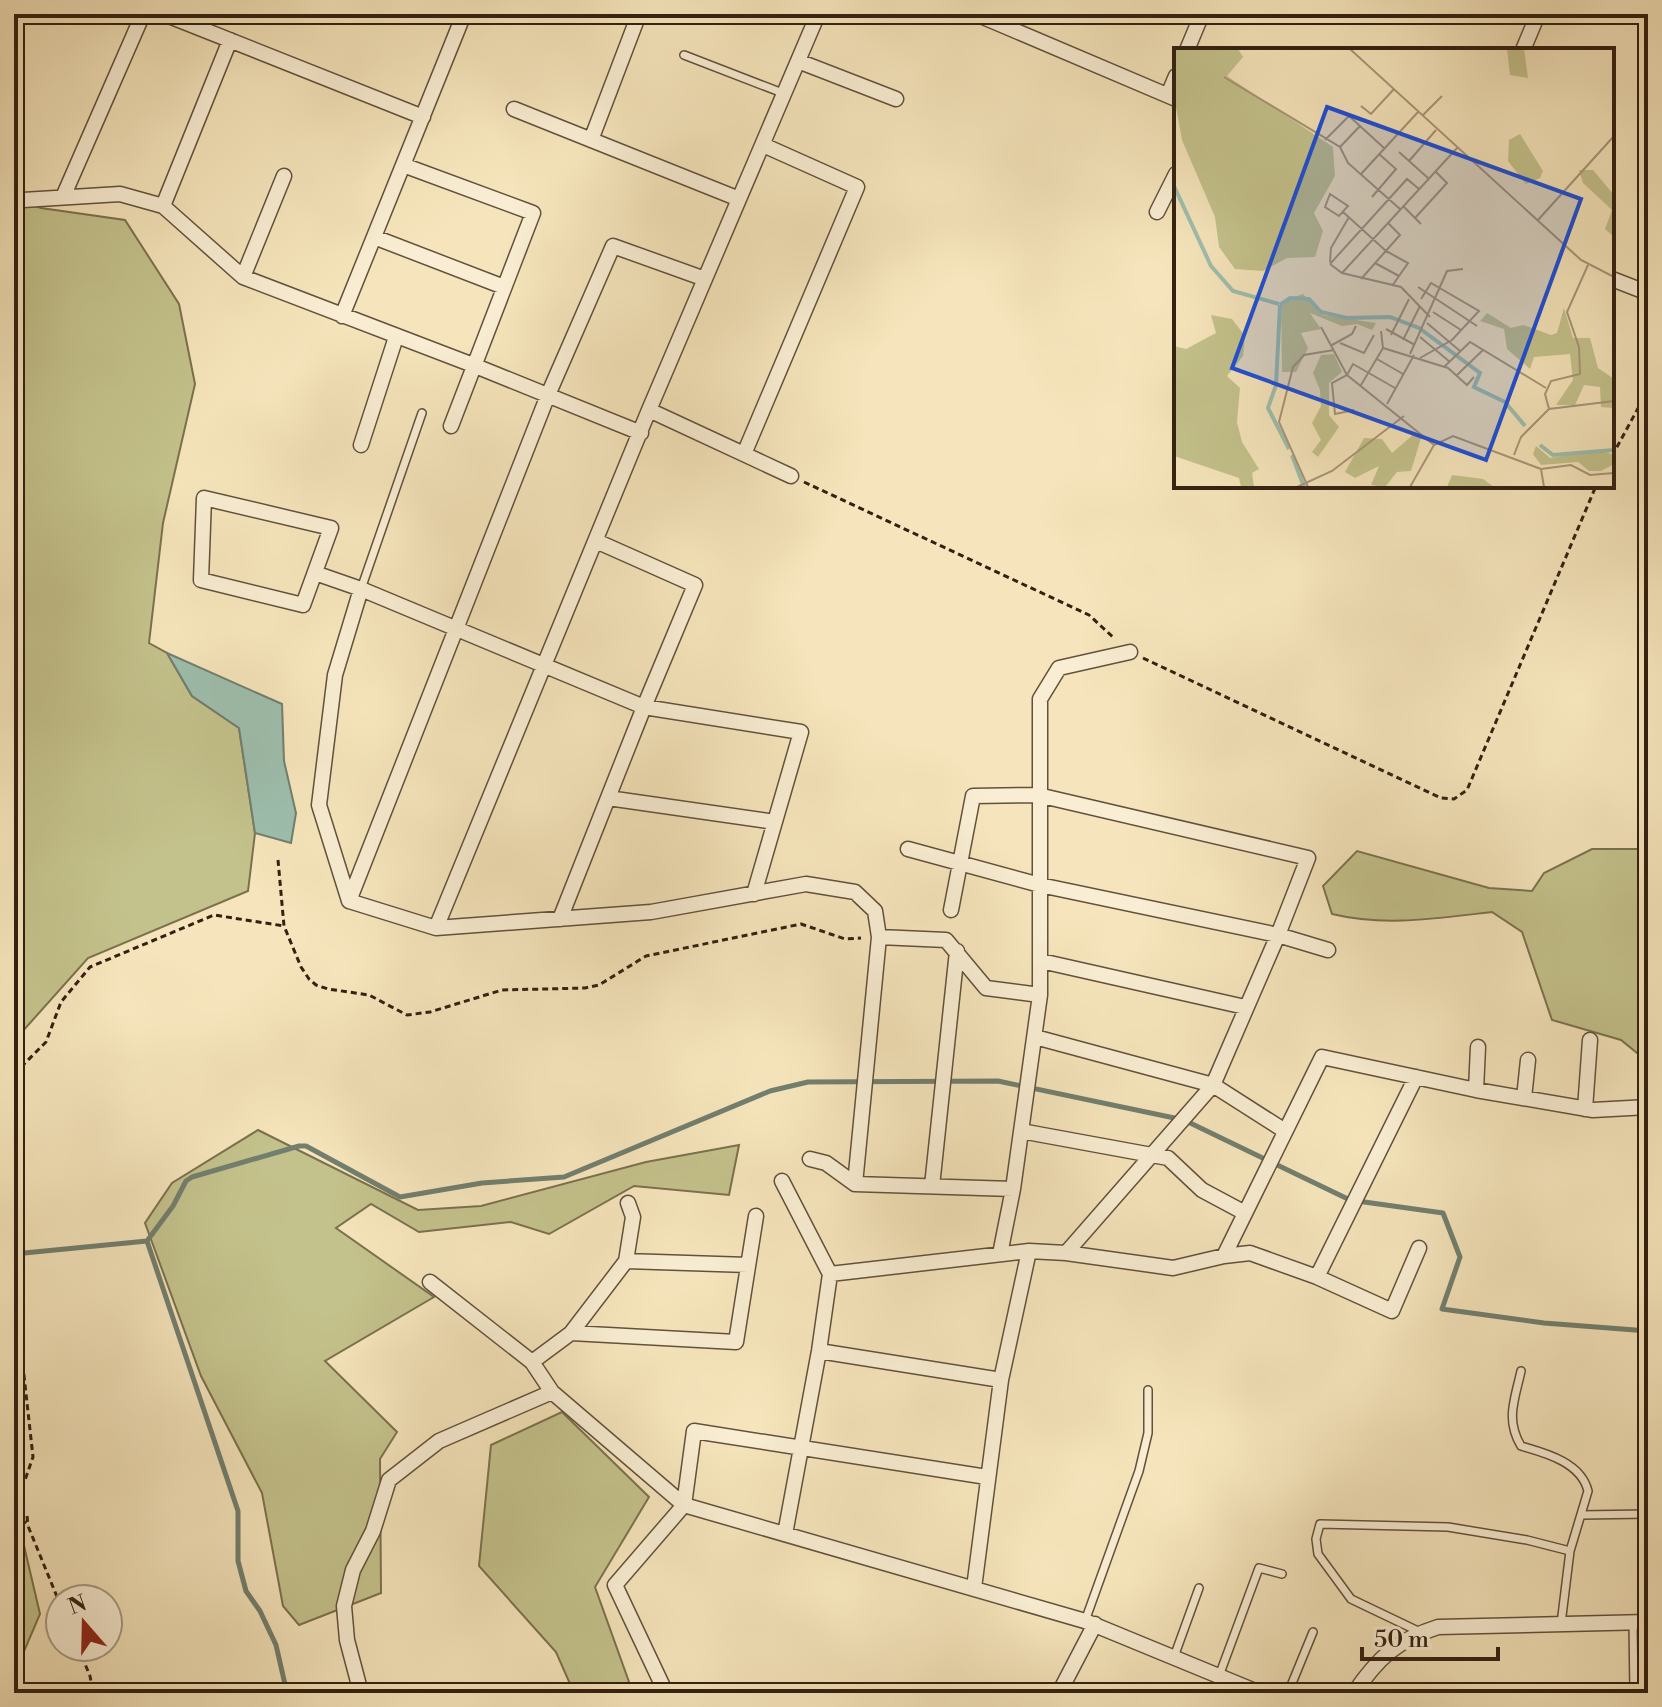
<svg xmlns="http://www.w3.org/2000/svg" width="1662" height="1707" viewBox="0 0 1662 1707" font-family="'Libre Bodoni',serif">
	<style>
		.green { fill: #c4c28c; stroke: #7b714e; stroke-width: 2 }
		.water { fill: #9dbfae; stroke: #727f6f; stroke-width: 2 }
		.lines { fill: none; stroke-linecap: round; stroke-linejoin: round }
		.stream { stroke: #727f6f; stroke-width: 5 }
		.lane-casing { stroke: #63513c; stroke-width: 10 }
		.street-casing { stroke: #63513c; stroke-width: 17 }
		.path { stroke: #322011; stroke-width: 3; stroke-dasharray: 6 4; stroke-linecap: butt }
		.lane { stroke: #f9eed3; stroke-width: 7 }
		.street { stroke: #f9eed3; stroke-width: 14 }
		.inset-river { fill: none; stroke: #9dbfae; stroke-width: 4 }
		.inset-road { fill: none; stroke: #a89678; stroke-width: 2 }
		.view { fill: #1d4ed8; fill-opacity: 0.15; stroke: #1d4ed8; stroke-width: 4 }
		.inset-edge { fill: none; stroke: #322011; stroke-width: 4 }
	</style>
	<rect width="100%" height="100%" fill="#f6e5bc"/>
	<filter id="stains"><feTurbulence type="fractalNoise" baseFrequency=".0025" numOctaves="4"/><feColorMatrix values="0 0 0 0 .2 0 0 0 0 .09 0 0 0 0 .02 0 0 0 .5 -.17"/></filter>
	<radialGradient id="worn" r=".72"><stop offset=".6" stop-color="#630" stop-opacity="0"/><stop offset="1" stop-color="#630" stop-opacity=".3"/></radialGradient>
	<!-- green -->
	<path class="green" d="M14,199L41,208L125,220L179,304L195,384L163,523L149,643L167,653L192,696L239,728L255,833L248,891L88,958L14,1041Z
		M1592,849H1648V1062L1621,1040L1552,1020L1522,932L1492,912C1438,918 1386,927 1332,914L1323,886L1357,851L1489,888L1532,891L1544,873Z
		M258,1130L418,1210L481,1206L646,1162L739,1145L729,1195L634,1186L549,1234L511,1222L419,1232L371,1204L336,1228L434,1297L325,1361L397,1432L380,1459L381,1593L299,1625L283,1606L262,1493L201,1376L145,1223L172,1183Z
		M562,1412L649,1497L595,1587L633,1693H574L556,1652L479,1566L491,1445Z
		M14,1503L40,1614L19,1663L14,1681Z"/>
	<!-- water -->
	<path class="water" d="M167,653L282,704L284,761L296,813L291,843L255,833L239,728L192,696Z"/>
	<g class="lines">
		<!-- stream -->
		<path class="stream" d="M147,1241L173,1206L186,1181L192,1177L299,1146H306L400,1197L482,1183L564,1177L770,1091L808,1082L998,1081L1184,1120L1350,1200L1443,1213L1460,1257L1442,1309L1544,1323L1648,1331
			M147,1241L238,1511V1561L246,1591L260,1611L276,1645L287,1693
			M14,1254L147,1241"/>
		<!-- lane casing -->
		<g class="lane-casing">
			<path id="lane" d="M684,55L785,94
				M361,589L422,413
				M1521,1371C1515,1399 1505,1419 1521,1446C1545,1453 1581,1462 1588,1491L1570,1551L1561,1624
				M1581,1515L1648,1514
				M1085,1621L1139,1471L1148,1433V1390
				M1633,1623L1634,1693
				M1420,1632L1351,1599L1318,1554L1316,1539L1320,1524L1448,1527L1527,1540L1570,1551
				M1174,1657L1199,1588
				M1219,1676L1259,1568L1282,1574
				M1288,1693L1313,1632"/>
		</g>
		<!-- street casing -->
		<g class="street-casing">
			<path id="street" d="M164,14L423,117
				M976,14L1176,99
				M1187,50L1202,14
				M1523,50L1538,14
				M798,61L896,99
				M1168,95L1176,76
				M514,109L739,199
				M591,140L639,14
				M403,165L533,213L451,426
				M14,197L23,200L120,194L163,206L243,277L473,365L641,433
				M63,197L143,14
				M163,206L230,40
				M1157,212L1176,174
				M374,237L504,287
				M243,277L284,176
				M1612,279L1648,293
				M342,316L464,14
				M649,410L791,476
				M361,445L396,337
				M744,454L857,187L763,145
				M204,498L331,528L303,605L201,580Z
				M315,573L361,589L644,707L801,732L754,894
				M608,798L775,822
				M908,849L1040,885L1278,935L1328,950
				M349,901L436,928L651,912L806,884L855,892L875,911L879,937L855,1184
				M349,901L548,395L613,246L705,279
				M349,901L319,805L335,675L361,589
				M951,910L973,796L1038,795L1308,858L1278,935L1213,1085L1066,1253
				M560,919L644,707L695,585L596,541
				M436,928L649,410L818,14
				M879,937L946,940L986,988L1040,995
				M1041,961L1245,1007
				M1035,1037L1213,1085L1285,1131
				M1476,1090L1478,1047
				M1524,1098L1528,1060
				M1585,1109L1590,1040
				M1021,1131L1168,1158L1202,1190L1245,1213
				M810,1159L826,1163L855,1184L1013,1189
				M782,1181L830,1274L819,1351L785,1534
				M932,1186L957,951
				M1000,1254L1013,1189L1040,995V699L1059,668L1130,652
				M1224,1256L1322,1057L1476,1090L1593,1110L1648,1107
				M626,1261L748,1265
				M830,1274L1029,1251L1066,1253L1173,1268L1224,1256L1250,1253L1317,1277L1392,1311L1419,1248
				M1317,1277L1416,1077
				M430,1282L532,1362L552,1392L684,1505L1085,1621L1260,1693
				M571,1333L736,1342L756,1216
				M819,1351L1001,1380
				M532,1362L571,1333L626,1261L633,1217L628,1203
				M974,1588L1001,1380L1029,1251
				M361,1693L347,1640L344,1606L353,1570L373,1531L389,1480L439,1441L552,1392
				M666,1693L615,1585L684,1505L694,1431L987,1477
				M794,1693L797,1691
				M1059,1693L1095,1624
				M1354,1693C1378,1658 1397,1640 1438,1627L1648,1622"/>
		</g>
		<!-- path -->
		<path class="path" d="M1612,456L1648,390
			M804,482L1089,615L1114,638
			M1143,658L1441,798L1454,799L1467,790L1596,486
			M278,860L284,926L301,967L309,979L316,985L328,989L369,995L407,1015L430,1012L502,990L585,988L599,985L646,956L801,924L845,939L861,938
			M14,1074L46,1042L61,1002L90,967L214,915L284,926
			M14,1285L33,1457L25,1480L14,1479
			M27,1516L28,1526
			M22,1519L28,1526L60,1604
			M78,1647L90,1676L93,1693"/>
		<!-- lane -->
		<use href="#lane" class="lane"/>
		<!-- street -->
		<use href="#street" class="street"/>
	</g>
	<!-- overview -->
	<g transform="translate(1174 48)">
		<rect width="440" height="440" fill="#f6e5bc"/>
		<path d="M0,1H64L69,9L53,28L159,99L161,128L140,165L149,183L141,209L113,210L89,223L61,221L45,199L41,169L8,92L0,48ZM333,1H350L354,30L336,27ZM346,86L369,123L366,130L352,136L334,113L335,92ZM405,122H419L440,147V189L431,181L438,162L409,135ZM129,246L149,267L202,275L198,282L183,276L168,278L136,265L147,281L127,285L134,300L122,324H108L107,254ZM390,260L399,290H416L424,320L440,331V360L427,359L426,339L410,337L401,357H382L399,332L396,306L360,309L356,321L333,301L330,281L306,273L313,265L337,280L349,277L377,287L383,285ZM37,267L58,271L71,288L69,308L53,328L66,340L63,374L68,394L85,421L78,425L80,439H67L65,430L0,408V298L12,301L42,285ZM160,306L168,324L155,335V367L165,379L144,409L138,404L147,392L138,375L147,358L146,342L139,325L147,307ZM241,385L247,390L237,423L223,424L211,439L197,437L205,418L181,430L171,424L190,390L208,391L218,405ZM362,398L376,410L425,402L440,407V416L427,423H415L404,414L367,417L359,406ZM278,427L309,431L320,439H273Z" fill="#c4c28c"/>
		<path class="inset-river" d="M0,138L37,218L59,243L105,256M106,257L116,250L135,251L147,264L173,270L216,269L245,280L306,325L300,339L331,354L351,378M106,257L102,337L94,360L115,401M366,397L379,407L440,402M118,407L130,439"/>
		<path class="inset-road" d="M176,1L407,212L440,229M50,29L166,99L174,115L226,161M187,58L197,66L220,41M248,68L268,48M151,92L175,68L210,100M166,99L186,78M225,104L254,130M235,113L262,82M187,126L244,64M156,146L174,158L165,168L151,159ZM198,149L222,121L205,106M229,158L247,176M169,164L212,203L234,215L218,238M241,170L273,135L261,123M364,172L440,88M156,214L157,200L175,169M201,215L225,228M156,216L233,131L245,141M156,216L168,225L227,239L256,269M168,225L284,99M187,231L226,187L214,175M244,239L303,278M259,264L287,282M253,275L286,303M147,279L173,327L260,397M212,281L241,297M217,287L235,251M246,289L276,314M229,292L246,258M166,295L190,305L200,287M158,297L178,286L182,278M209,300L274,320L293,337L300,329M236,306L273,223L289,221M246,310L278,292L305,263L257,235L247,251M203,311L229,326M270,319L296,294L372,340M283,327L309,302M187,337L209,300L207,283M213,356L240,307M375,361L371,346L377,333L406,326L405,299L393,264L414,217M180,362L161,366L158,335L173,327L179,316L221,340M340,407L347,389L375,361L440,353M367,421L397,417L416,427L440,425M123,439L158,423L230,368M134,439L105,374L119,319L130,307L160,302M236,439L260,397L279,388L367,421L370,439"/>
		<path class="view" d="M153,59L407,151L312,412L58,320Z"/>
		<rect width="440" height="440" class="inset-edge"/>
	</g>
	<!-- margin -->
	<rect width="1662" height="1707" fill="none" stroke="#f6e5bc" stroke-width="48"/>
	<rect x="16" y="16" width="1630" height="1675" fill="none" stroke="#322011" stroke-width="4"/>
	<rect x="24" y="24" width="1614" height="1659" fill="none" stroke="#322011" stroke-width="2"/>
	<!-- north arrow -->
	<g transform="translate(84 1623) rotate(340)"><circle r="38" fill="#f9eed3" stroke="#a99c85" stroke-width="2"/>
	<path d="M0-6L14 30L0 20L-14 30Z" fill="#8f2418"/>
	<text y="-12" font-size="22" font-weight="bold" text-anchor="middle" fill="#322011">N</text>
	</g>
	<!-- scale -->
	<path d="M1362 1647v12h136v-12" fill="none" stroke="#322011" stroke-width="4"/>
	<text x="1374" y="1647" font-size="24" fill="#322011" stroke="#f9eed3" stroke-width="6" paint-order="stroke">50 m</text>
	<rect width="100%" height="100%" filter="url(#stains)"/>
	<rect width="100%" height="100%" fill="url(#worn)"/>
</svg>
